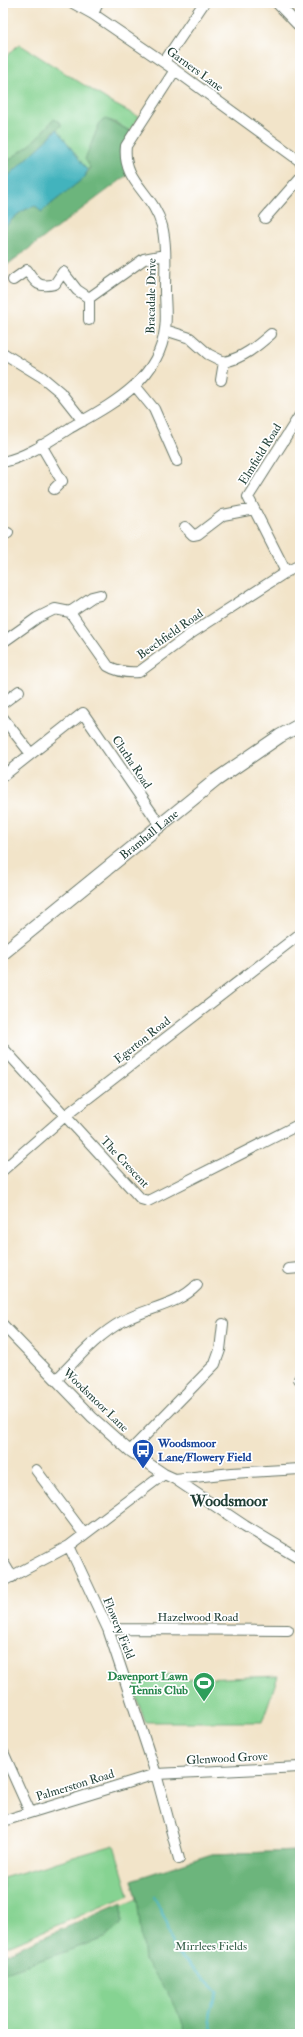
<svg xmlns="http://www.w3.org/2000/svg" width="303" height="2037" viewBox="0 0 303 2037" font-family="'IM FELL Double Pica',serif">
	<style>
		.green { fill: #86d392; stroke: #528863 }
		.forest { fill: #6cb57c; stroke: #467958 }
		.water { fill: #43b3bd; stroke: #317878 }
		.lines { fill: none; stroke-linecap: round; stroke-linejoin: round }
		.stream { stroke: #43b3bd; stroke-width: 2.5 }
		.minor-casing { stroke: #697768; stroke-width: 12 }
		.major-casing { stroke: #697768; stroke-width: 15 }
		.minor { stroke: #fff; stroke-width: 10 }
		.major { stroke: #fff; stroke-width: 13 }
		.labels { text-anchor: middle; stroke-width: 3.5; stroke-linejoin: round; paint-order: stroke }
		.street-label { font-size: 12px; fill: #1f3d34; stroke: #fff }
		.transit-label { font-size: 12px; font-weight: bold; fill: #164399; stroke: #fff; text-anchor: start }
		.leisure-label { font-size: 12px; font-weight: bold; fill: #27864d; stroke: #fff; text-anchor: end }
		.park-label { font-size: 12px; fill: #39624c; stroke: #fff }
		.district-label { font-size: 16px; font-weight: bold; fill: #1f3d34; stroke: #fff }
	</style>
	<rect width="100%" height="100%" fill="#fff"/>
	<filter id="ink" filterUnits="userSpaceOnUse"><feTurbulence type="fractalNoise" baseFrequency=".025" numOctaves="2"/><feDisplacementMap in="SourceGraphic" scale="8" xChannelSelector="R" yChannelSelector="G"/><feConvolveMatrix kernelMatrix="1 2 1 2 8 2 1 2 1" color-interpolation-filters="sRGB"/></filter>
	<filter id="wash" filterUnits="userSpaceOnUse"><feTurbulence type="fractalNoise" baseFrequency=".012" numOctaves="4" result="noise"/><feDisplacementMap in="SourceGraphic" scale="16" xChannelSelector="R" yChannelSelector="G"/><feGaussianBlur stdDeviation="0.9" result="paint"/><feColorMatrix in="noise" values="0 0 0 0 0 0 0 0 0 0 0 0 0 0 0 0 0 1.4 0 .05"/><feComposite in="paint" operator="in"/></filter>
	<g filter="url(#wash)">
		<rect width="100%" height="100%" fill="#f2e4c9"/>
		<!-- green -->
		<path class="green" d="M19,44L114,104L139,117L129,131C121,126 110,116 100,122L93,140L90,167L87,170L57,129L61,126L54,119L30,145L3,164V60Z
			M172,1673L174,1680L278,1676L262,1722H145L132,1684Z
			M114,1845L129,1895L3,1948V1878Z
			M300,1851V2034H3V1958L137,1899L132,1880L212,1854Z"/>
		<!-- forest -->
		<path class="forest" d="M54,119L61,123V126L54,131L46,141L3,181V164L30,145Z
			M106,119L134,133L126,146L129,174L3,268V229C14,218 21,209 36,206L41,212L85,177L90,167L85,159L100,122Z
			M300,1851V2034H187L173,2001L144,1960L137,1899L132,1880L212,1854Z
			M122,1903V1923L105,1938L3,1973V1955Z"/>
		<!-- water -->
		<path class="water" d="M57,129L87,170L85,177L41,212L36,206C21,209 13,218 3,229V181L46,141Z"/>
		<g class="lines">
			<!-- stream -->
			<path class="stream" d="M154,1897L167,1923L173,1949L218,1992C209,2009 206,2016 214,2034"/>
		</g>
	</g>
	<g filter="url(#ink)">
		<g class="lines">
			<!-- minor casing -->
			<g class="minor-casing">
				<path id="minor" d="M73,3L93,14L175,70L300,161
					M277,3L300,27
					M93,14L98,3
					M164,62L204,3
					M265,218L300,178
					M13,280L27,270C36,284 39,288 55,284L63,272L77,290L89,298
					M89,320V298L144,259L165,255
					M165,330L190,338L208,354L224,362C243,358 256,347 271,334
					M3,353L42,377L60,392L83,421
					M221,380L224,362
					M136,387L154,409L177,461
					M41,445L62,481L54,489
					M3,462C27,457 49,441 70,428C110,405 159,381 165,329C167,317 165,303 165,290C165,269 167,246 162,226C153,192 122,182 126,146L175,70
					M185,527L193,535L198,534L223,515L254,509
					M3,535L8,533
					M286,572L248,497L300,415
					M100,595L92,597L70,612L108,666C118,672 127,673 139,672L193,632L286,572L300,565
					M6,640L37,618L55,609L70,612
					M3,703L19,691
					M3,718L31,754
					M3,776L83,713L160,825
					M3,1048L141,1199L148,1201L300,1124
					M3,1170L65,1116L300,934
					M288,1269L300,1268
					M3,1325L92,1417L130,1451L164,1474L175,1479L232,1473L300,1469
					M299,1379L300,1378
					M56,1380C77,1359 97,1335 123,1321C147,1308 178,1305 197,1285
					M130,1451L215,1364L220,1350L223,1324
					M36,1470L84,1534
					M164,1474L69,1546L108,1629L156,1774L179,1859
					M175,1479L245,1526L300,1559
					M3,1562L12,1577
					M3,1581L69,1546
					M108,1629L288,1630
					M3,1752L30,1812
					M3,1821L156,1774L300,1767"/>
			</g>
			<!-- major casing -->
			<g class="major-casing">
				<g id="major">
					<path id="s1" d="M3,953L216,780L280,736L300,725"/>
				</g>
			</g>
			<!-- minor -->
			<use href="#minor" class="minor"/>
			<!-- major -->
			<use href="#major" class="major"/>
		</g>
	</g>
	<!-- icons -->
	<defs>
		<g id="bus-pin" transform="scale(1.15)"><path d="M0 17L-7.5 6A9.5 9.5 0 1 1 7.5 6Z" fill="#1a4fb4" stroke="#fff"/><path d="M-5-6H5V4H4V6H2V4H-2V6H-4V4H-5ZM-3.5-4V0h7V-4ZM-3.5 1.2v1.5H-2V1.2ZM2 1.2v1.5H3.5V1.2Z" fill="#fff"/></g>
		<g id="stadium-pin" transform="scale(1.15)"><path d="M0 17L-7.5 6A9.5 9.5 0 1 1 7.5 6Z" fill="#2e9e5b" stroke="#fff"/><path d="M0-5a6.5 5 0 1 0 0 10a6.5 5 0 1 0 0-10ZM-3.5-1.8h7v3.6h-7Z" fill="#fff"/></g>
	</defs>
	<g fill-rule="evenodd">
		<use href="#bus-pin" x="143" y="1450"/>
		<use href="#stadium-pin" x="204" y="1683"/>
	</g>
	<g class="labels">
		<!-- street labels -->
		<g class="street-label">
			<text transform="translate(195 69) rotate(36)" y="4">Garners Lane</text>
			<text transform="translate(151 296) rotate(-89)" y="4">Bracadale Drive</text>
			<text transform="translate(260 454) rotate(-58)" y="4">Elmfield Road</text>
			<text transform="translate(170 634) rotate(-35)" y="4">Beechfield Road</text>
			<text transform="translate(132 762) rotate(56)" y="4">Clutha Road</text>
			<text dy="4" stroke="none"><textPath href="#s1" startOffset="188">Bramhall Lane</textPath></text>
			<text transform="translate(142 1040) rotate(-38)" y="4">Egerton Road</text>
			<text transform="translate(125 1162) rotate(47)" y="4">The Crescent</text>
			<text transform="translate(96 1400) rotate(44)" y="4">Woodsmoor Lane</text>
			<text x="198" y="1621">Hazelwood Road</text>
			<text transform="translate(119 1628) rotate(68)" y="4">Flowery Field</text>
			<text transform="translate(227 1758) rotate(-3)" y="4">Glenwood Grove</text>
			<text transform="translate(75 1785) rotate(-17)" y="4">Palmerston Road</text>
		</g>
		<!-- transit labels -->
		<g class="transit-label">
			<text x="158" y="1447">Woodsmoor<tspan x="158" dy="14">Lane/Flowery Field</tspan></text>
		</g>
		<!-- leisure labels -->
		<g class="leisure-label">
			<text x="188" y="1680">Davenport Lawn<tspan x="188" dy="14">Tennis Club</tspan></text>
		</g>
		<!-- park labels -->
		<g class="park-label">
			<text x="211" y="1950">Mirrlees Fields</text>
		</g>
		<!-- district labels -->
		<g class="district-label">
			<text x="229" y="1506">Woodsmoor</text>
		</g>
	</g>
	<!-- margin -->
	<rect width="303" height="2037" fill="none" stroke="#fff" stroke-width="16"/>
</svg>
